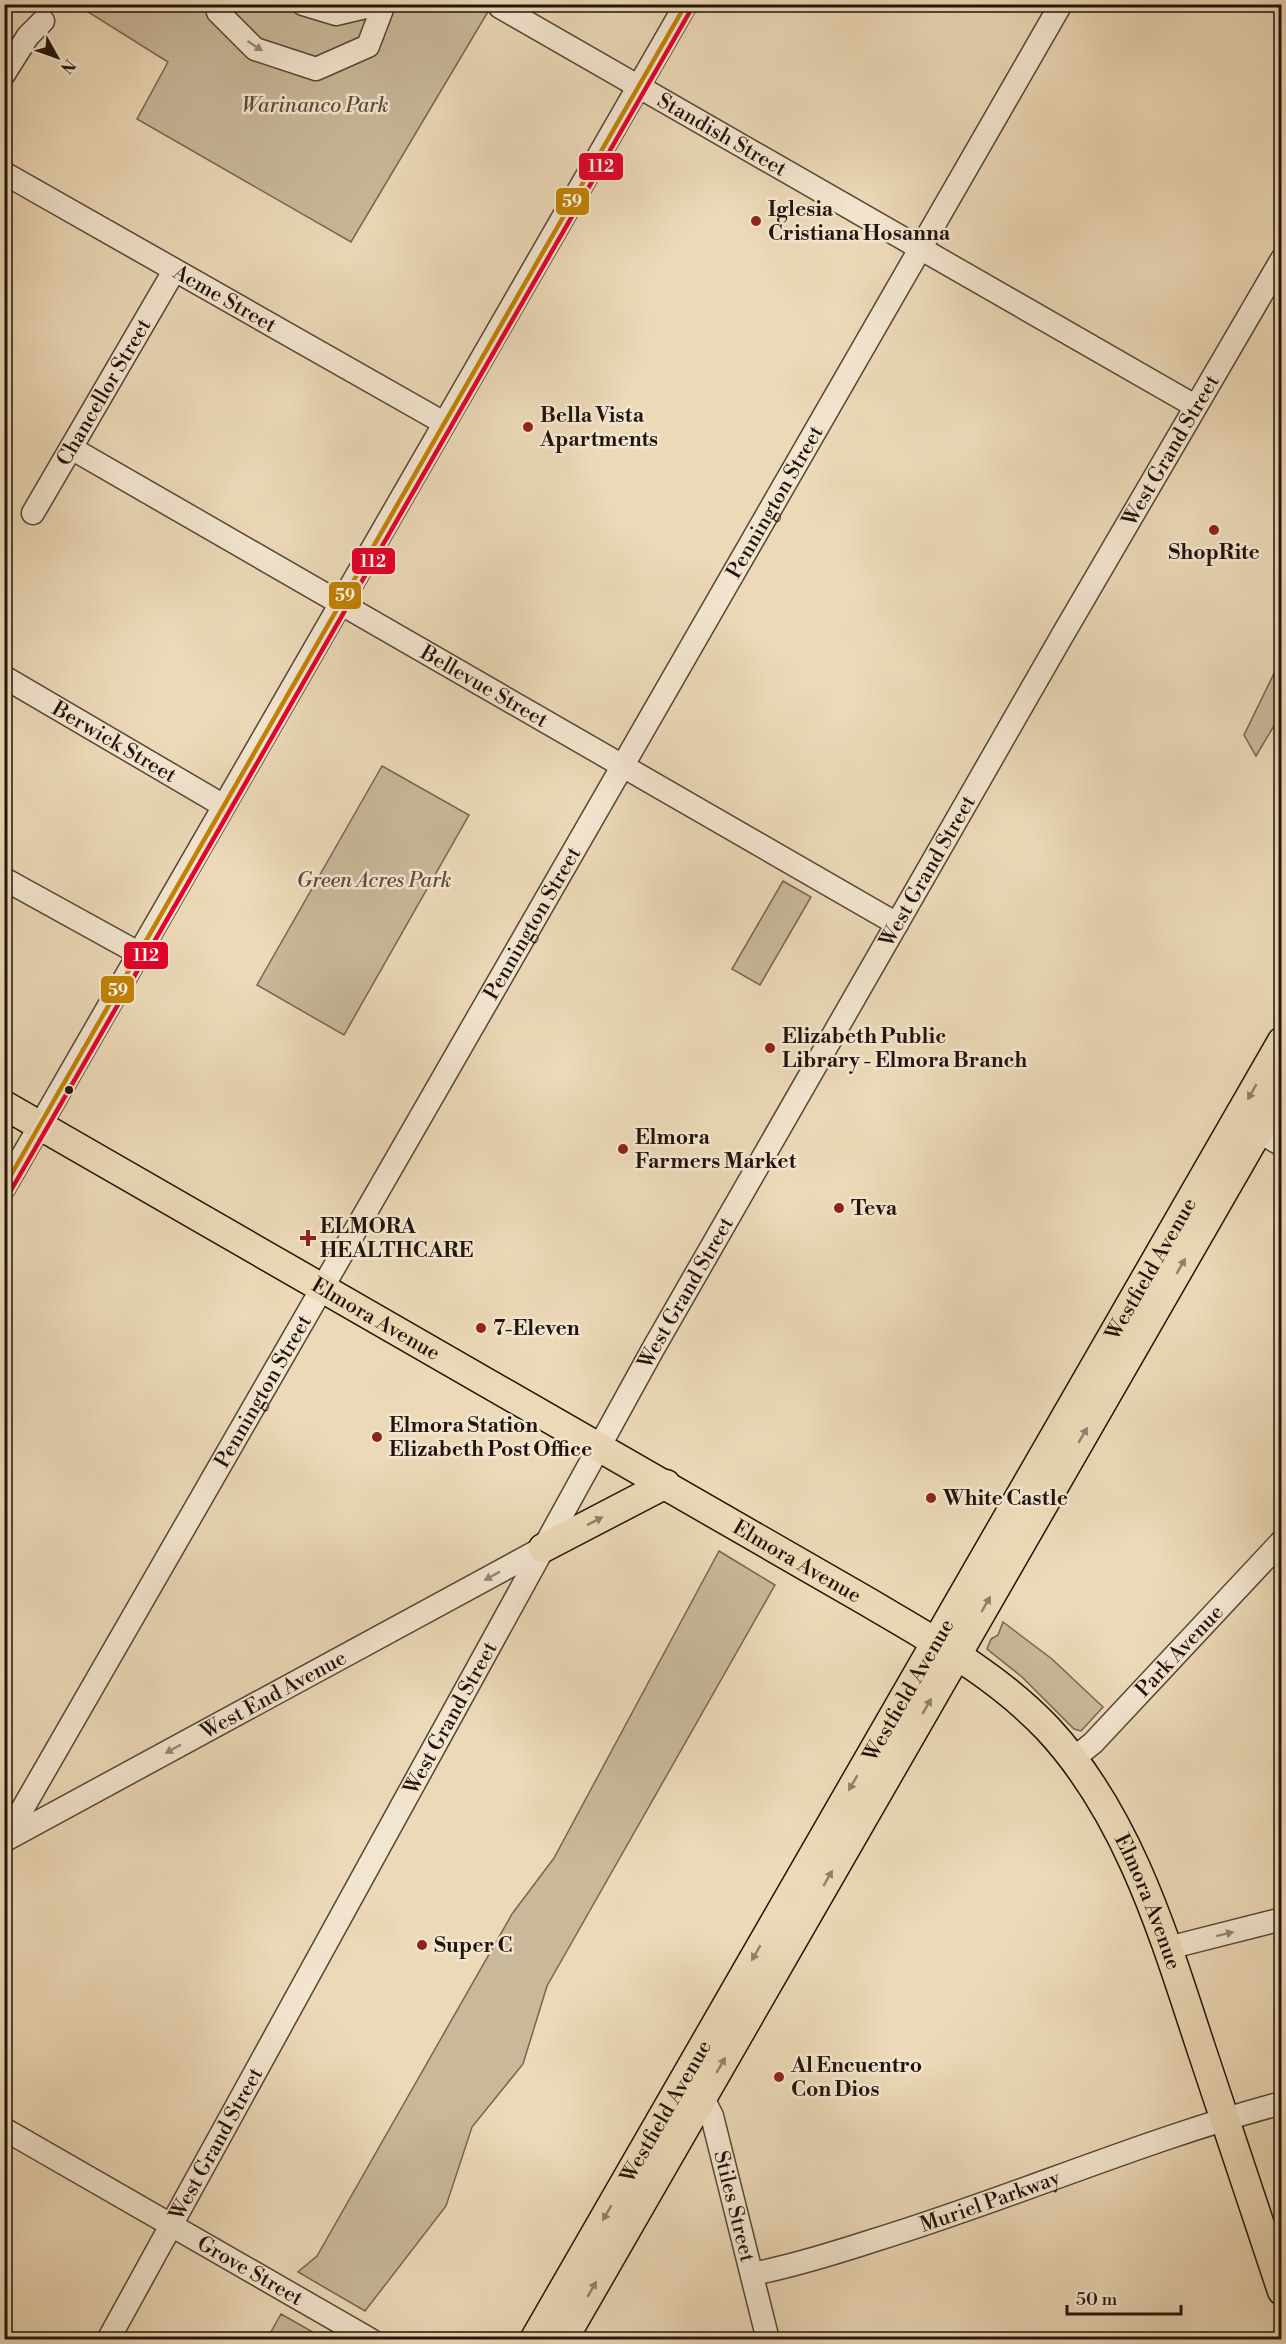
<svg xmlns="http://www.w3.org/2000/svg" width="1286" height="2344" viewBox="0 0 1286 2344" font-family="'Libre Bodoni',serif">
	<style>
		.green { fill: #c9b89a; stroke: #756652; stroke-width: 1.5 }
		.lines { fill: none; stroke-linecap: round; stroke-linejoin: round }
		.minor-casing { stroke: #544536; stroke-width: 25 }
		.major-casing { stroke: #21140b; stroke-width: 31 }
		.minor { stroke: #f3e6d0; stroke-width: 22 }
		.major { stroke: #ecd9b7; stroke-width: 28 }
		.bus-1-casing { stroke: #f3e6d0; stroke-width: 9 }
		.bus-2-casing { stroke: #f3e6d0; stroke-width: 9 }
		.bus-1 { stroke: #c28203; stroke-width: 4.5 }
		.bus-2 { stroke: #e4002b; stroke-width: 4.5 }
		.oneway { fill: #948877 }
		.oneway2 { fill: #91806a }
		.poi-dot { fill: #8f2418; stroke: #f3e6d0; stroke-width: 2 }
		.bus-dot { fill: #21140b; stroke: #f3e6d0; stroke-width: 2 }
		.labels { text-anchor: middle; stroke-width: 5; stroke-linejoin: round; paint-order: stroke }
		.park-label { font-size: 21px; font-style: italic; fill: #5c4d3d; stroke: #f3e6d0 }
		.street-label { font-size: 21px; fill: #21140b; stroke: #f3e6d0 }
		.poi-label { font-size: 21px; font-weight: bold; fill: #21140b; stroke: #f3e6d0; text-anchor: start }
		.line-badge { stroke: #f3e6d0; stroke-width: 2 }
		.badge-label { font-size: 16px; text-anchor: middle; font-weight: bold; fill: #fff }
	</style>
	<rect width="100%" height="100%" fill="#ecd9b7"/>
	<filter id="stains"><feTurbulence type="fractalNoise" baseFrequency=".00333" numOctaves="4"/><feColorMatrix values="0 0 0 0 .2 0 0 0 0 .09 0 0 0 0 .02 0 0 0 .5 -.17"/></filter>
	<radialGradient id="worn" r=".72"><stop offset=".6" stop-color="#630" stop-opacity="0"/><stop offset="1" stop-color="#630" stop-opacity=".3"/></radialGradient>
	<!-- green -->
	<path class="green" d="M77,5H492L351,242L137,119L168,62Z
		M1281,659V714L1256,756L1244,735Z
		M382,766L469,815L344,1035L257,985Z
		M783,881L811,897L760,985L732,969Z
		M719,1551L775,1585L547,1986L523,2064L472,2127L446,2206L365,2311L298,2272L317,2256L512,1914L554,1858Z
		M1003,1622L1052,1659L1103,1707L1081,1731L1074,1729L1022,1677L987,1649L991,1639L998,1635Z
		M281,2314L325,2339H267Z"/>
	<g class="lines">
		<!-- minor casing -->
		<g class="minor-casing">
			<g id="minor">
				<path d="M216,4L218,12L255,49L316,69L368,46L384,4"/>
				<path d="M303,4L336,14L378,4"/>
				<path id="s1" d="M500,7L1195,406"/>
				<path d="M4,74L28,36L43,21"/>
				<path id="s2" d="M4,173L444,423"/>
				<path id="s3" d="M71,448L897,924"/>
				<path id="s4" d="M33,513L174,271"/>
				<path id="s5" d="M4,677L224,806"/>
				<path d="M4,879L140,954"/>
				<path d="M1246,1124L1282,1145"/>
				<path d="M4,1188L686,4"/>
				<path id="s6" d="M1073,1759L1093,1743L1282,1541"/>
				<path id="s7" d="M7,1839L543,1548"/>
				<path id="s8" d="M4,1841L1061,4"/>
				<path d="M1168,1948L1282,1919"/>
				<path id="s9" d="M688,2092L706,2104L712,2116L768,2340"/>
				<path id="s10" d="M4,2129L371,2340"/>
				<path id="s11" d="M752,2274C794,2266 835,2253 875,2240C1012,2198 1143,2140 1282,2103"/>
				<path id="s12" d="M108,2340L653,1349L1062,636L1282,259"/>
			</g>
		</g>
		<!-- major casing -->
		<g class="major-casing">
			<g id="major">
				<path id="s13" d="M4,1105L868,1602C932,1640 996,1674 1048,1729C1129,1816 1164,1936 1200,2045C1227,2127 1254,2209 1282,2291"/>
				<path d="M543,1548L666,1484"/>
				<path id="s14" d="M534,2340L1282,1041"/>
				<path d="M563,2340L1282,1090"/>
			</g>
		</g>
		<!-- minor -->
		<use href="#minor" class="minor"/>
		<!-- major -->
		<use href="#major" class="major"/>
		<!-- bus-1 casing -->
		<g class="bus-1-casing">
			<path id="bus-1" d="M4,1187L686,4"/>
		</g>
		<!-- bus-2 casing -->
		<g class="bus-2-casing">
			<path id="bus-2" d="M10,1192L692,8"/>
		</g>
		<!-- bus-1 -->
		<use href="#bus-1" class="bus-1"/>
		<!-- bus-2 -->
		<use href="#bus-2" class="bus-2"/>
	</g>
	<!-- one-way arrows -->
	<defs><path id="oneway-solid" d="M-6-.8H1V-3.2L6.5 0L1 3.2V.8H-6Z" transform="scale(1.5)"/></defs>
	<g class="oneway">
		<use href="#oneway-solid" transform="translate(255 46) rotate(33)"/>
		<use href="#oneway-solid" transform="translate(492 1576) rotate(151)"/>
		<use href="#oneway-solid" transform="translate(173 1749) rotate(151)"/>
		<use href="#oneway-solid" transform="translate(1225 1934) rotate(-14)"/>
	</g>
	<g class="oneway2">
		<use href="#oneway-solid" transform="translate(1252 1092) rotate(120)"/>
		<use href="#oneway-solid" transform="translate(1181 1266) rotate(-60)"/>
		<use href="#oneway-solid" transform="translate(1083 1435) rotate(-60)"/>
		<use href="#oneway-solid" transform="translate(595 1521) rotate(-27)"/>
		<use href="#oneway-solid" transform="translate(986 1604) rotate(-60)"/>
		<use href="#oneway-solid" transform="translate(927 1706) rotate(-60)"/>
		<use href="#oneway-solid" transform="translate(853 1783) rotate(120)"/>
		<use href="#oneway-solid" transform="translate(828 1878) rotate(-60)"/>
		<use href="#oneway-solid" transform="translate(756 1953) rotate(120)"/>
		<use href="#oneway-solid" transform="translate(721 2065) rotate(-60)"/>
		<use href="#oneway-solid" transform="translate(607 2213) rotate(120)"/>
		<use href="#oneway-solid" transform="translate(592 2289) rotate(-60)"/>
	</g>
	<!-- markers -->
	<g class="poi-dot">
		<circle cx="756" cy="221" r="6"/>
		<circle cx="528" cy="427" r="6"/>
		<circle cx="1214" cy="530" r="6"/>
		<circle cx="770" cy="1048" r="6"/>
		<circle cx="623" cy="1149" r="6"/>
		<circle cx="839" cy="1208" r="6"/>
		<path d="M305 1229h6v6h6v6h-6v6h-6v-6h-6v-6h6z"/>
		<circle cx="481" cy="1328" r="6"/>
		<circle cx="377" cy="1437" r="6"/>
		<circle cx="931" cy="1498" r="6"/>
		<circle cx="422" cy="1945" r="6"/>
		<circle cx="779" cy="2077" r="6"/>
	</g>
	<circle class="bus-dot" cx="69" cy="1090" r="5"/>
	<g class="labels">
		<!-- park labels -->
		<g class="park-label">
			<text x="315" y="112">Warinanco Park</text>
			<text x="374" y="887">Green Acres Park</text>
		</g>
		<!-- street labels -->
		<g class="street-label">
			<text dy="7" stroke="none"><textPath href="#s1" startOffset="256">Standish Street</textPath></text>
			<text dy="7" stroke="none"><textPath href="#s2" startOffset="254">Acme Street</textPath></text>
			<text dy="7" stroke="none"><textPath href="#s4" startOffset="140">Chancellor Street</textPath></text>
			<text dy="7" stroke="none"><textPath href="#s12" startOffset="2168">West Grand Street</textPath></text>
			<text dy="7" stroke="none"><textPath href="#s8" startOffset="1545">Pennington Street</textPath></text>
			<text dy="7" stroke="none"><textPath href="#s3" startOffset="477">Bellevue Street</textPath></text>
			<text dy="7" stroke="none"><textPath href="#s5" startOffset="128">Berwick Street</textPath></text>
			<text dy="7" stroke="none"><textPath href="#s12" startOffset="1682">West Grand Street</textPath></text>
			<text dy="7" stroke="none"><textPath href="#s8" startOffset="1059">Pennington Street</textPath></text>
			<text dy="7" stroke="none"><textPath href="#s14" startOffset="1236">Westfield Avenue</textPath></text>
			<text dy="7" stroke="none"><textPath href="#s12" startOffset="1196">West Grand Street</textPath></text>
			<text dy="7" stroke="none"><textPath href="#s13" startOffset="429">Elmora Avenue</textPath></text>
			<text dy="7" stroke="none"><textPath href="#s8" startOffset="519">Pennington Street</textPath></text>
			<text dy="7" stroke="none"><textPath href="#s13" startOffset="915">Elmora Avenue</textPath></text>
			<text dy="7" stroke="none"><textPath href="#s6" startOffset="152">Park Avenue</textPath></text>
			<text dy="7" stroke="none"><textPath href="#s14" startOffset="750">Westfield Avenue</textPath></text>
			<text dy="7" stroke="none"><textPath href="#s7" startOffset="303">West End Avenue</textPath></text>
			<text dy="7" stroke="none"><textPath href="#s12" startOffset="710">West Grand Street</textPath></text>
			<text dy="7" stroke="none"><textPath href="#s13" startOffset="1419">Elmora Avenue</textPath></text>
			<text dy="7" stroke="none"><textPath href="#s14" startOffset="264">Westfield Avenue</textPath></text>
			<text dy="7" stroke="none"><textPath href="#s12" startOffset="224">West Grand Street</textPath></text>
			<text dy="7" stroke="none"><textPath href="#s11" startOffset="249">Muriel Parkway</textPath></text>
			<text dy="7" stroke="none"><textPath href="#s9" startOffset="128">Stiles Street</textPath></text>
			<text dy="7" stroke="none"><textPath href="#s10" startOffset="284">Grove Street</textPath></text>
		</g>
		<!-- poi labels -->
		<g class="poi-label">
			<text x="768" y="216">Iglesia<tspan x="768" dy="24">Cristiana Hosanna</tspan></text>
			<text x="540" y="422">Bella Vista<tspan x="540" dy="24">Apartments</tspan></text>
			<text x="1214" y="559" text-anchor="middle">ShopRite</text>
			<text x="782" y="1043">Elizabeth Public<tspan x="782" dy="24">Library - Elmora Branch</tspan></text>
			<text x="635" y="1144">Elmora<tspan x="635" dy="24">Farmers Market</tspan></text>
			<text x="851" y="1215">Teva</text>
			<text x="320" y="1233">ELMORA<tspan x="320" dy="24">HEALTHCARE</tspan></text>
			<text x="493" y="1335">7-Eleven</text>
			<text x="389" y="1432">Elmora Station<tspan x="389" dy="24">Elizabeth Post Office</tspan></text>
			<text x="943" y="1505">White Castle</text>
			<text x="434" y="1952">Super C</text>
			<text x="791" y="2072">Al Encuentro<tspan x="791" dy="24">Con Dios</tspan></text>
		</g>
	</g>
	<g class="line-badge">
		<rect x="578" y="152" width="46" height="29" rx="6" fill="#e4002b"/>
		<rect x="555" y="187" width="35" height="29" rx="6" fill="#c28203"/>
		<rect x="351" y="547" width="45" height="28" rx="6" fill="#e4002b"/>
		<rect x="328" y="581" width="34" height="29" rx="6" fill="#c28203"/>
		<rect x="123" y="941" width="46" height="29" rx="6" fill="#e4002b"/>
		<rect x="100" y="975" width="35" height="29" rx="6" fill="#c28203"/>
	</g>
	<g class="badge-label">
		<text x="601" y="172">112</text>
		<text x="572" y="207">59</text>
		<text x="373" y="567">112</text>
		<text x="345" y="601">59</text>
		<text x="146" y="961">112</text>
		<text x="118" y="996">59</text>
	</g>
	<!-- margin -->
	<rect width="1286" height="2344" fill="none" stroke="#ecd9b7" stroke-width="24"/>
	<rect x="6" y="6" width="1274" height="2332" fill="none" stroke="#21140b" stroke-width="3"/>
	<rect x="12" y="12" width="1262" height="2320" fill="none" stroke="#21140b" stroke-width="1.5"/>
	<!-- north arrow -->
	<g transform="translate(57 57) rotate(130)" stroke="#f3e6d0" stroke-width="4.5" paint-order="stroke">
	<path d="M0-4.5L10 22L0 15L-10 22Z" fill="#21140b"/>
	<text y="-9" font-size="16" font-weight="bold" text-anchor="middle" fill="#21140b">N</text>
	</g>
	<!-- scale -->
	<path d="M1067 2305v9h114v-9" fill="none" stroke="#21140b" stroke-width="3"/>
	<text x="1076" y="2305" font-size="18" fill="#21140b" stroke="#f3e6d0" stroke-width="4.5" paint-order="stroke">50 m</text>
	<rect width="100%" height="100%" filter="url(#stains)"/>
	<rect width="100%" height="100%" fill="url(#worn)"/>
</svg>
